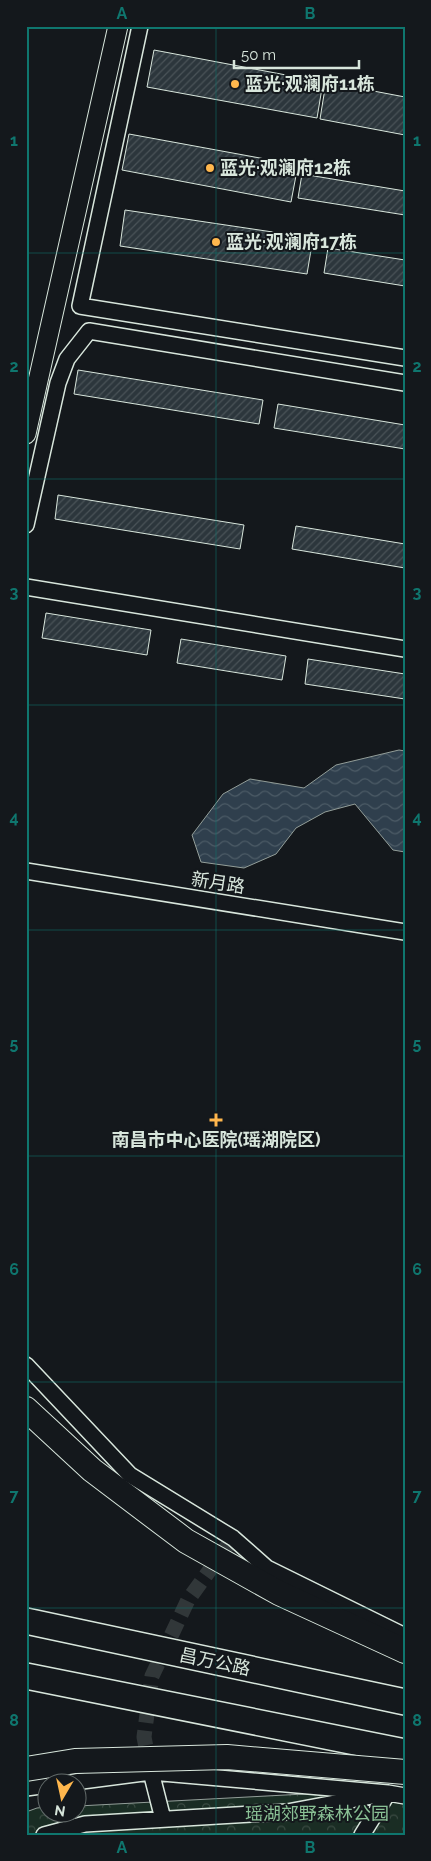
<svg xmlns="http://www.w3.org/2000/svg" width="431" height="1861" viewBox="0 0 431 1861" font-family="Raleway,'Noto Sans SC',sans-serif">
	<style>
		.forest { fill: url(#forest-crowns); stroke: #939e99 }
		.water { fill: url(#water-waves); stroke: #939e99 }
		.building { fill: url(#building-hatch); stroke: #d8e6dc }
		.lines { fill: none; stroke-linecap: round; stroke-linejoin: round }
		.minor-tunnel { stroke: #313739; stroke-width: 15; stroke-dasharray: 15 8; stroke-linecap: butt }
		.minor-casing { stroke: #d8e6dc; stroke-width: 18 }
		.tertiary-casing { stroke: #d8e6dc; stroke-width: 21 }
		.primary-casing { stroke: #d8e6dc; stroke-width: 26 }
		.trunk-casing { stroke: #d8e6dc; stroke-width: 28 }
		.minor { stroke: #14181c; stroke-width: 15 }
		.tertiary { stroke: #14181c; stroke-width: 19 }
		.primary { stroke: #14181c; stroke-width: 24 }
		.trunk { stroke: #14181c; stroke-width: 25 }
		.primary-bridge-casing { stroke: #d8e6dc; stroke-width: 26; stroke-linecap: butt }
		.primary-bridge { stroke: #14181c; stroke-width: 24 }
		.grid { fill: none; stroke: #0f766e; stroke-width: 1; stroke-opacity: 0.55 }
		.poi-dot { fill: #ffb74d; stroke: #14181c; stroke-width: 2 }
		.labels { text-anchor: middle; stroke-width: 4; stroke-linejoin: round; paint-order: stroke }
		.poi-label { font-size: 18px; font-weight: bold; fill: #d8e6dc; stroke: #14181c; text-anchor: start }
		.street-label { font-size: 18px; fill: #d8e6dc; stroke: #14181c }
		.park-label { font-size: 18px; fill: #8ac095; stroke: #14181c }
		.neatline { fill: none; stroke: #0f766e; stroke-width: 2 }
		.grid-label { font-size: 16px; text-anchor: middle; font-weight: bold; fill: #0f766e }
	</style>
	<defs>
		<pattern id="forest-crowns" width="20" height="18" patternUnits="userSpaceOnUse" patternTransform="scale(1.25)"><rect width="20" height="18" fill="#1a2d24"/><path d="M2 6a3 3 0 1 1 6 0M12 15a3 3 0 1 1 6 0" fill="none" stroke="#3b4b43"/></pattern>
		<pattern id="water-waves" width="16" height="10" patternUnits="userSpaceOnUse" patternTransform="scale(1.25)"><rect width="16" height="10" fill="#2f3f4d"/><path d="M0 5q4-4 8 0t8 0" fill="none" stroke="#4c5b66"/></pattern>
		<pattern id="building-hatch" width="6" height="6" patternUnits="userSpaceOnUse" patternTransform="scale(1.25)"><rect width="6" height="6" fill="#2c363c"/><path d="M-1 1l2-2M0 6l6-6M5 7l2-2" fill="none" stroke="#4a5358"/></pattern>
	</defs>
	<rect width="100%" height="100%" fill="#14181c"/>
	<!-- forest -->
	<path class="forest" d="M342,1792L405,1804V1835H26V1812L37,1808L47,1807L48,1814H78V1806Z"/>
	<!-- water -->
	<path class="water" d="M399,750L405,751V852L393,850L355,804L325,812L296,828L276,854L244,868L201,862L192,835L223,794L250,779L304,788L336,765Z"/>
	<!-- building -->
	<path class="building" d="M154,50L323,82L317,118L147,87Z
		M326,82L405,97V135L320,119Z
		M129,134L298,165L291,202L122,170Z
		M302,174L405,191V215L298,198Z
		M125,210L313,238L307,274L120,246Z
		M328,248L405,260V286L324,273Z
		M78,370L263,400L259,424L74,394Z
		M278,404L405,425V449L274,428Z
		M58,495L244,525L240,549L55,519Z
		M296,526L405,544V568L292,549Z
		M46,613L151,630L147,655L42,638Z
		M181,639L286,656L282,680L177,663Z
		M308,659L405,674V699L305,684Z"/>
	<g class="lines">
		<!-- minor-tunnel -->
		<path class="minor-tunnel" d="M150,1768L144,1737L152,1676L188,1600L233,1538"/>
		<!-- minor casing -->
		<g class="minor-casing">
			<path id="minor" d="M140,26L80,306L405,358
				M26,525L58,383L67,359L89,331L405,383
				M26,587L405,649
				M26,871L405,932
				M26,1365L130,1475L233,1538L267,1568L405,1636
				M151,1772L163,1819
				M59,1784L151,1772L388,1793L362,1835
				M26,1788L48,1785
				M44,1835L85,1824L287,1812L388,1793L405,1796"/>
		</g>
		<!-- tertiary casing -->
		<g class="tertiary-casing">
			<path id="tertiary" d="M26,434L118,26"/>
		</g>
		<!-- primary casing -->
		<g class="primary-casing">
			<path id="primary" d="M26,1409L92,1470L186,1541L279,1593L405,1651"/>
		</g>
		<!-- trunk casing -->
		<g class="trunk-casing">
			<path id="trunk" d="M26,1621L405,1702
				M26,1676L405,1752"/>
		</g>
		<!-- minor -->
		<use href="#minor" class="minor"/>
		<!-- tertiary -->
		<use href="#tertiary" class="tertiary"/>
		<!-- primary -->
		<use href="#primary" class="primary"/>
		<!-- trunk -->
		<use href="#trunk" class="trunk"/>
		<!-- primary-bridge casing -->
		<g class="primary-bridge-casing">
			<path id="primary-bridge" d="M26,1769L75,1761L227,1757L405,1772"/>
		</g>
		<!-- primary-bridge -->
		<use href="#primary-bridge" class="primary-bridge"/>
	</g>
	<!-- grid -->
	<path class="grid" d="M216,26V1835M26,253H405M26,479H405M26,705H405M26,930H405M26,1156H405M26,1382H405M26,1608H405"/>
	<!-- markers -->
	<g class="poi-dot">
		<circle cx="235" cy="84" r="5"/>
		<circle cx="210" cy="168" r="5"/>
		<circle cx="216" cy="242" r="5"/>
		<path d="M213.5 1112.5h5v5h5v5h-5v5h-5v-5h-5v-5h5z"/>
	</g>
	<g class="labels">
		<!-- poi labels -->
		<g class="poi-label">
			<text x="245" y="90">蓝光·观澜府11栋</text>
			<text x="220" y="174">蓝光·观澜府12栋</text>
			<text x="226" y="248">蓝光·观澜府17栋</text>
			<text x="216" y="1146" text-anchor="middle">南昌市中心医院(瑶湖院区)</text>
		</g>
		<!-- street labels -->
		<g class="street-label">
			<text transform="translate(218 883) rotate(9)" y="6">新月路</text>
			<text transform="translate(215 1662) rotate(12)" y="6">昌万公路</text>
		</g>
		<!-- park labels -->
		<g class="park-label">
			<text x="317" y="1820">瑶湖郊野森林公园</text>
		</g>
	</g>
	<!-- border -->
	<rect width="431" height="1861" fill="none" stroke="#14181c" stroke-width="55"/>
	<!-- north arrow -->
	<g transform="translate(62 1798) rotate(189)"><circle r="24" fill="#14181c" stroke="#626a69"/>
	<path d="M0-4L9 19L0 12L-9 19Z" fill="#ffb74d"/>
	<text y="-8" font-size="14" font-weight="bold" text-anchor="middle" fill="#d8e6dc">N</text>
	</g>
	<!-- scale -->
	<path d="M234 60v8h125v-8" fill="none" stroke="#d8e6dc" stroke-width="2.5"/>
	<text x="241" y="60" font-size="15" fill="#d8e6dc" stroke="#14181c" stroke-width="4" paint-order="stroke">50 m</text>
	<rect x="28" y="28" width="376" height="1806" class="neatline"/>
	<g class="grid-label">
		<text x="122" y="19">A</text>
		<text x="310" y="19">B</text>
		<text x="14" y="146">1</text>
		<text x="417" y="146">1</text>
		<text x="14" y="372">2</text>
		<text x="417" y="372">2</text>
		<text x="14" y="598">3</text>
		<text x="417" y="598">3</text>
		<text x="14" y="823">4</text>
		<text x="417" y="823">4</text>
		<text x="14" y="1049">5</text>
		<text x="417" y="1049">5</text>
		<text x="14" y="1275">6</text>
		<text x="417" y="1275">6</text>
		<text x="14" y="1501">7</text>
		<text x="417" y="1501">7</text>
		<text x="14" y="1726">8</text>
		<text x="417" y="1726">8</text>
		<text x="122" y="1853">A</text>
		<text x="310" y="1853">B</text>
	</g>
</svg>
